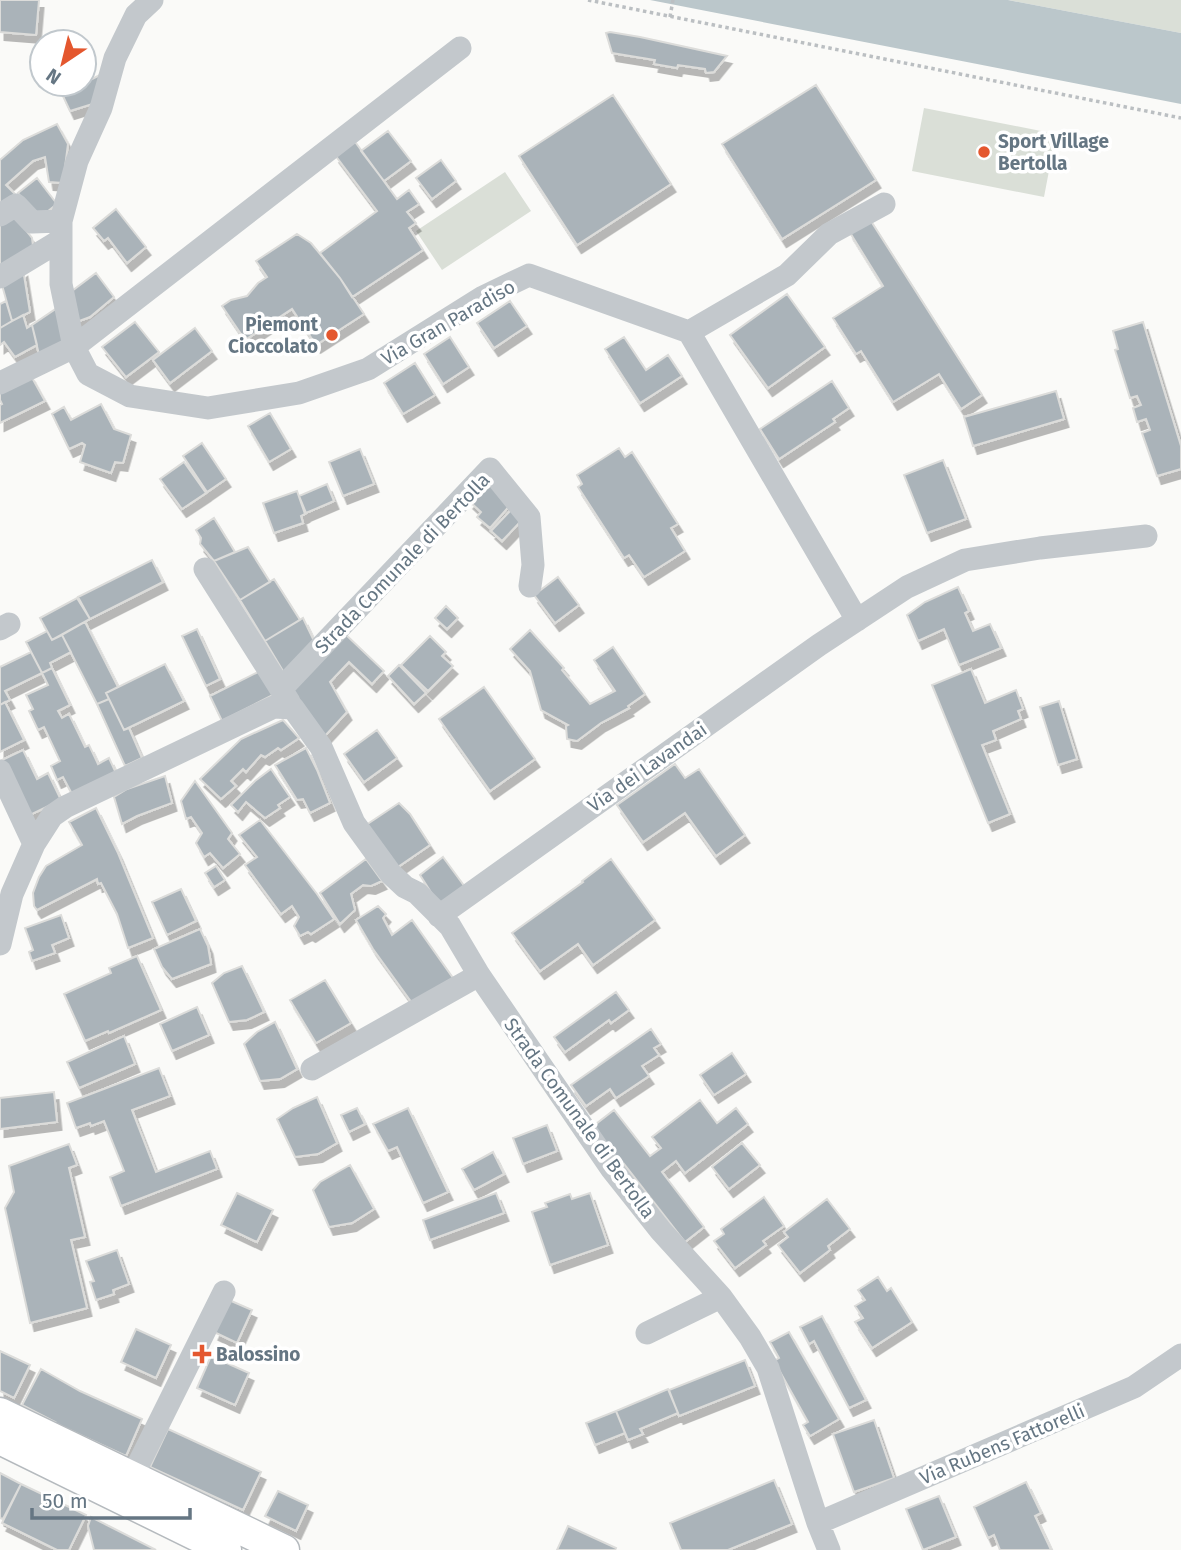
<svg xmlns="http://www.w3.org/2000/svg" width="1181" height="1550" viewBox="0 0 1181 1550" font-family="'Fira Sans',sans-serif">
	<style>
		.green { fill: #dadfd7 }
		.water { fill: #bbc7cb }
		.building { fill: #aab3b9; stroke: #dcdcda; stroke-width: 2; filter: url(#shadow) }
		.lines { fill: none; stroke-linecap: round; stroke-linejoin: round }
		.major-casing { stroke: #b5babe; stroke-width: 33 }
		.path { stroke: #bbbfc2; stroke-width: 3.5; stroke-dasharray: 3.5 3.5; stroke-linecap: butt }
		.minor { stroke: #c3c8cc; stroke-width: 23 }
		.major { stroke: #fff; stroke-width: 30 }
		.poi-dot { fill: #e4572e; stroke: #fff; stroke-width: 2.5 }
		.labels { text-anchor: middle; stroke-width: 7; stroke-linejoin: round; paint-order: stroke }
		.poi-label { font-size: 19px; font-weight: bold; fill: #657683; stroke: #fff; text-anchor: start }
		.street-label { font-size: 19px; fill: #657683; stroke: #fff }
	</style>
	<defs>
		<filter id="shadow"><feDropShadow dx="4.5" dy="8" stdDeviation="0" flood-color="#0004"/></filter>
	</defs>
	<rect width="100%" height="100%" fill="#fafaf8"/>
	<!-- green -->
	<path class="green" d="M1008,0H1181V33Z
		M924,108L1056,134L1044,197L912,171Z
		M505,172L531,211L442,270L416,231Z"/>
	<!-- water -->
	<path class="water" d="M650,0H1008L1181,33V104Z"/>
	<!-- building -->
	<path class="building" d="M0,0H39L36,35L0,32Z
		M610,32L640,37L727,56L714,72L706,73L705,69L678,65L677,68L654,64L655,60L612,53L606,33Z
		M108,71L99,102L70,111L62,94Z
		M816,85L876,180L782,239L722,144Z
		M613,95L671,184L577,245L519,156Z
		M57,124L68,144L63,183L49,182L45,157L33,161L6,185L15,194L0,208V160L23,140Z
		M388,131L411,161L384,181L361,151Z
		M353,139L397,199L409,190L419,204L407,212L416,223L409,228L423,250L352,297L340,278L320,253L377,211L335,155Z
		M441,160L456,181L432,199L416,178Z
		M37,178L57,204L38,219L18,193Z
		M116,209L146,247L127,263L108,238L104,241L93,228Z
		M13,214L32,238L33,246L0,272V222Z
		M869,218L982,395L961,409L939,374L893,402L861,351L856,354L833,318L883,286L849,231Z
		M297,234L311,243L340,278L364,314L316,345L292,309L245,340L222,306L231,300L247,296L258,283L267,277L256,261Z
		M23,269L30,312L12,321L2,285Z
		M96,273L114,297L90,317L74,323L68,294Z
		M787,294L825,347L768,388L730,335Z
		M6,301L12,321L0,328V304Z
		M510,301L527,326L494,348L477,323Z
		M60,306L70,346L40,359L32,325Z
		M23,315L27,328L32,325L37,345L15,357L4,342L0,345V328Z
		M135,322L159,352L126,377L102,347Z
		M1143,322L1181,446V469L1157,476L1142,433L1150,430L1146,419L1137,422L1133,408L1141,405L1137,396L1130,398L1115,350L1118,349L1113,331Z
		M195,328L212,351L170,383L153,360Z
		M450,337L469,367L443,384L424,354Z
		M624,337L646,370L668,355L682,376L640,403L605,349Z
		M415,363L435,395L403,414L384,383Z
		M30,374L45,401L0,423V405L2,404L0,400V390Z
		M832,381L849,408L833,419L835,422L779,459L760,429Z
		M1056,391L1064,419L973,446L964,417Z
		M101,404L114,429L131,435L123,463L115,462L111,473L80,462L85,445L82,443L69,449L52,414L64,407L71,420Z
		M270,413L291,449L269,462L248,426Z
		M202,443L226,479L207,492L183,456Z
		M619,448L625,457L632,452L678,524L671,528L685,551L644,577L629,555L624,558L578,487L582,484L577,475Z
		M360,449L374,484L343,496L329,462Z
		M943,460L966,519L927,533L904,475Z
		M184,462L206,493L182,509L160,479Z
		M487,481L512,503L490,528L477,517L481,512L469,501Z
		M327,484L334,501L306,513L299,496Z
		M297,491L305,514L301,516L303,523L274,533L263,503Z
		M511,510L522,520L502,541L491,531Z
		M214,518L235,552L214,561L200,544L201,538L196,530Z
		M248,547L270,582L240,600L214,561Z
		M152,560L163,582L90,619L78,597Z
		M558,577L579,605L555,623L534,595Z
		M274,579L300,620L265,641L240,600Z
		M958,587L969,611L965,613L973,631L990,624L1001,648L959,665L944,629L918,641L907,615L925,602Z
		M77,598L90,619L52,640L40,618Z
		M446,606L458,618L447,629L435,618Z
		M303,618L316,645L286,676L265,641Z
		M85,622L118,687L106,693L109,699L97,704L62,635Z
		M197,629L220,679L206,686L182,636Z
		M530,630L564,668L562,670L590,704L615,691L594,660L613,647L645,694L628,706L629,708L601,723L577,741L567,739L566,726L568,725L541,710L530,671L510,649Z
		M47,631L52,640L62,635L71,652L50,663L52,668L42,673L26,642Z
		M343,632L384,671L372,684L349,662L330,682L347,712L324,737L291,688Z
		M430,636L446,652L442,656L453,666L428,691L401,665Z
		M31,652L42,673L5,691L10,700L0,705V667Z
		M165,664L184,701L124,730L106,693Z
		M399,665L426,693L414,704L388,676Z
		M52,668L70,705L58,711L62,718L69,714L85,747L89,745L98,764L109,758L116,773L72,794L63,777L57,780L51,766L60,761L44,727L38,730L29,711L33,709L26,695L48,685L42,673Z
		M971,669L985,703L1016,690L1023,709L1018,711L1021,719L993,731L996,740L982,745L1010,814L988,823L932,685Z
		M260,671L273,695L222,721L210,696Z
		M484,687L535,759L490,791L439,719Z
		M109,699L124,730L129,728L142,758L125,766L97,704Z
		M1059,701L1077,759L1058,765L1040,707Z
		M5,702L24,740L0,752V705Z
		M283,720L299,738L281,750L278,748L265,757L261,755L246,772L243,769L231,781L236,786L221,799L200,779L241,739Z
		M377,730L397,758L364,782L344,754Z
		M306,748L317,770L330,803L310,813L303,799L297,800L275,765Z
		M23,750L37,779L48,773L61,800L28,816L2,760Z
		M675,764L685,778L699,769L745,835L716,856L685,813L643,842L617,805Z
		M271,769L290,797L278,805L280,808L265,818L246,802L238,812L231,805L255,781Z
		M165,776L172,803L137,816L122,824L114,797L127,789Z
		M195,781L232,833L228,839L240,854L223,868L210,853L204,857L196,843L202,833L191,817L186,819L181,801Z
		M399,803L410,814L430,845L392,871L366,825Z
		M96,808L118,853L153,938L128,948L117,914L101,883L98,884L97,879L37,910L34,906L33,893L39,877L46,866L82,845L69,822Z
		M260,820L317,894L334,919L311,934L308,932L300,936L294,926L299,917L292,906L281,914L245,865L257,857L239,835Z
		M443,857L465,887L439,905L420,875Z
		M366,859L382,881L371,886L363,885L351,894L355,910L340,924L320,893Z
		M611,859L655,920L593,965L578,944L540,971L512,933L583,882L582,881Z
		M216,866L225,880L214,887L205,873Z
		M181,889L196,921L167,935L152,902Z
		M378,906L386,914L383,918L392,935L412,920L453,978L412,1003L373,949L356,920Z
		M61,915L69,938L52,945L55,953L32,961L29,952L33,950L25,928Z
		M200,929L208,946L211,964L172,979L162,967L154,949Z
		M137,956L161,1010L109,1033L108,1031L85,1041L64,994L111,973L109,968Z
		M242,966L264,1012L247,1020L229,1022L212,983L224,973Z
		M325,980L351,1023L316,1043L290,1000Z
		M616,992L629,1010L611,1023L609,1020L565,1052L554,1037Z
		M197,1007L209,1035L172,1051L160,1024Z
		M275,1022L297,1069L280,1079L260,1081L244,1044L257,1032Z
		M651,1029L661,1044L654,1048L659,1055L642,1066L649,1076L616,1098L610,1089L586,1106L571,1085Z
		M124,1036L135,1064L79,1088L67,1062Z
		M732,1053L746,1074L714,1095L700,1075Z
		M159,1068L170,1096L132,1110L156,1172L210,1151L217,1169L121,1206L110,1177L124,1171L104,1121L91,1126L90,1123L76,1128L67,1103Z
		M54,1092L57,1122L0,1129V1098Z
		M317,1097L337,1143L318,1154L295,1157L277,1119L293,1108Z
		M700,1100L717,1123L736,1108L748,1124L685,1173L676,1161L662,1172L704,1227L685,1242L624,1164L617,1170L587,1131L614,1110L650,1156L661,1148L652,1137Z
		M357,1108L365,1124L349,1132L341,1115Z
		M408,1108L448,1192L423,1203L397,1147L388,1151L373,1124Z
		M547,1125L557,1151L523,1164L513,1138Z
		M742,1143L760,1165L729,1189L712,1167Z
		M69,1144L77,1165L69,1168L85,1237L71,1240L87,1308L30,1323L5,1208L14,1192L9,1166Z
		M493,1152L504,1174L474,1190L462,1169Z
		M350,1165L374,1209L352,1223L329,1227L313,1190L320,1182Z
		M237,1193L273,1210L257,1242L221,1225Z
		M496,1193L504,1213L430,1240L423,1220Z
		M590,1193L608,1245L550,1265L532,1212L547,1207L545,1203L570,1194L572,1199Z
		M764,1197L784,1226L763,1241L766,1245L735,1268L714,1241L724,1234L721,1229Z
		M827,1199L850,1229L828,1246L830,1250L800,1273L778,1245L788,1237L784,1232Z
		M117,1250L129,1284L113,1290L114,1294L96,1300L90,1282L94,1281L86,1261Z
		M878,1277L887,1291L891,1288L912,1322L872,1348L855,1322L863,1318L855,1306L865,1300L858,1290Z
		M229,1300L252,1310L237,1343L214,1332Z
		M822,1316L866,1400L849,1408L814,1341L809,1344L800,1327Z
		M136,1329L171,1345L156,1378L121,1362Z
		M789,1332L839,1419L810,1436L803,1425L808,1422L774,1361L779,1358L770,1342Z
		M0,1351L30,1365L14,1398L0,1391Z
		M211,1356L249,1373L235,1405L197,1388Z
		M745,1360L755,1386L679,1416L669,1390Z
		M41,1369L80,1391L142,1419L126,1456L54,1423L55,1422L22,1405Z
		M668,1389L678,1413L640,1429L643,1434L628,1440L616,1411Z
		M616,1411L625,1433L595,1445L586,1423Z
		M874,1420L894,1478L854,1492L833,1434Z
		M168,1429L261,1472L243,1510L150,1467Z
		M0,1473L21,1484L3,1519L0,1518Z
		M774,1480L792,1524L728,1550H681L670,1523Z
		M1026,1482L1041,1513L1035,1516L1051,1550H1000L994,1535L988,1538L974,1507Z
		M21,1484L86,1515L69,1550H57L2,1523Z
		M278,1491L308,1505L296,1531L265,1516Z
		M939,1496L956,1537L923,1550L906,1509Z
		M91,1517L156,1550H94L88,1526Z
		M568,1526L616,1548L615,1550H557Z"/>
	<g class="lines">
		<!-- major casing -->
		<g class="major-casing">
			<path id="major" d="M0,1413L284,1550
				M0,1439L226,1550"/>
		</g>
		<!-- path -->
		<path class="path" d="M588,0L1181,118
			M670,17L673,0"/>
		<!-- minor -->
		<path class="minor" d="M152,0L136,15L115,58L101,108L77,161L61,221V284L74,347L88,374L130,396L208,408L299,393L368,369L483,297L529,275L689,332L787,275L829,234L884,204
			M0,215L16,205L32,222L61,221
			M0,277L61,240
			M689,332L857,620
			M0,383L74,347L460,48
			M205,569L289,702
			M0,629L9,624
			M281,689L490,469L529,517L533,565L530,586
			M0,771L34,844
			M439,916L819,645L907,587L965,560L1040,548L1146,536
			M0,944L12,894L34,844L52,816L65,807L274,707L293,708L321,747L354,823L391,874L405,887L417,893L450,926L479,975L611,1168L661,1231L721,1297L750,1337L768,1368L818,1523L829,1550
			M312,1069L479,975
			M647,1333L721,1297
			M132,1477L224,1292
			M818,1523L1134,1387L1181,1355"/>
		<!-- major -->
		<use href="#major" class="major"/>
	</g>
	<!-- markers -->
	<g class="poi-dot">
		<circle cx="984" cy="152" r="7"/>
		<circle cx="332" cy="335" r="7"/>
		<path d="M198.5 1343.5h7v7h7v7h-7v7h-7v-7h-7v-7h7z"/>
	</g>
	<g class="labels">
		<!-- poi labels -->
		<g class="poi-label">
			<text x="998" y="148">Sport Village<tspan x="998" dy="22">Bertolla</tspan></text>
			<text x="318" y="331" text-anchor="end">Piemont<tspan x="318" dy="22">Cioccolato</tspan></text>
			<text x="216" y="1361">Balossino</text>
		</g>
		<!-- street labels -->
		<g class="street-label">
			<text transform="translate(448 322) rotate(-30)" y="7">Via Gran Paradiso</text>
			<text transform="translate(402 563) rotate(-46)" y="7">Strada Comunale di Bertolla</text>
			<text transform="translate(647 767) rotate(-35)" y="7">Via dei Lavandai</text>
			<text transform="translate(580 1118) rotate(54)" y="7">Strada Comunale di Bertolla</text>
			<text transform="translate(1002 1444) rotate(-23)" y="7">Via Rubens Fattorelli</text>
		</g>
	</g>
	<!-- north arrow -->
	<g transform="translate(63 63) rotate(215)"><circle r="33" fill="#ffffff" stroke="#c1c8cd" stroke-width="2"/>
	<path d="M0-5L12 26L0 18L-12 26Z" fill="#e4572e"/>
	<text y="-10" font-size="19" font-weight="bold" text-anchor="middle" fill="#657683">N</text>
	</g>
	<!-- scale -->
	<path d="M32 1508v10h158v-10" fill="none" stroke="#657683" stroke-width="3.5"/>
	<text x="42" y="1508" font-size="21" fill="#657683" stroke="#ffffff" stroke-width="5" paint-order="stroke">50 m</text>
</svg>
